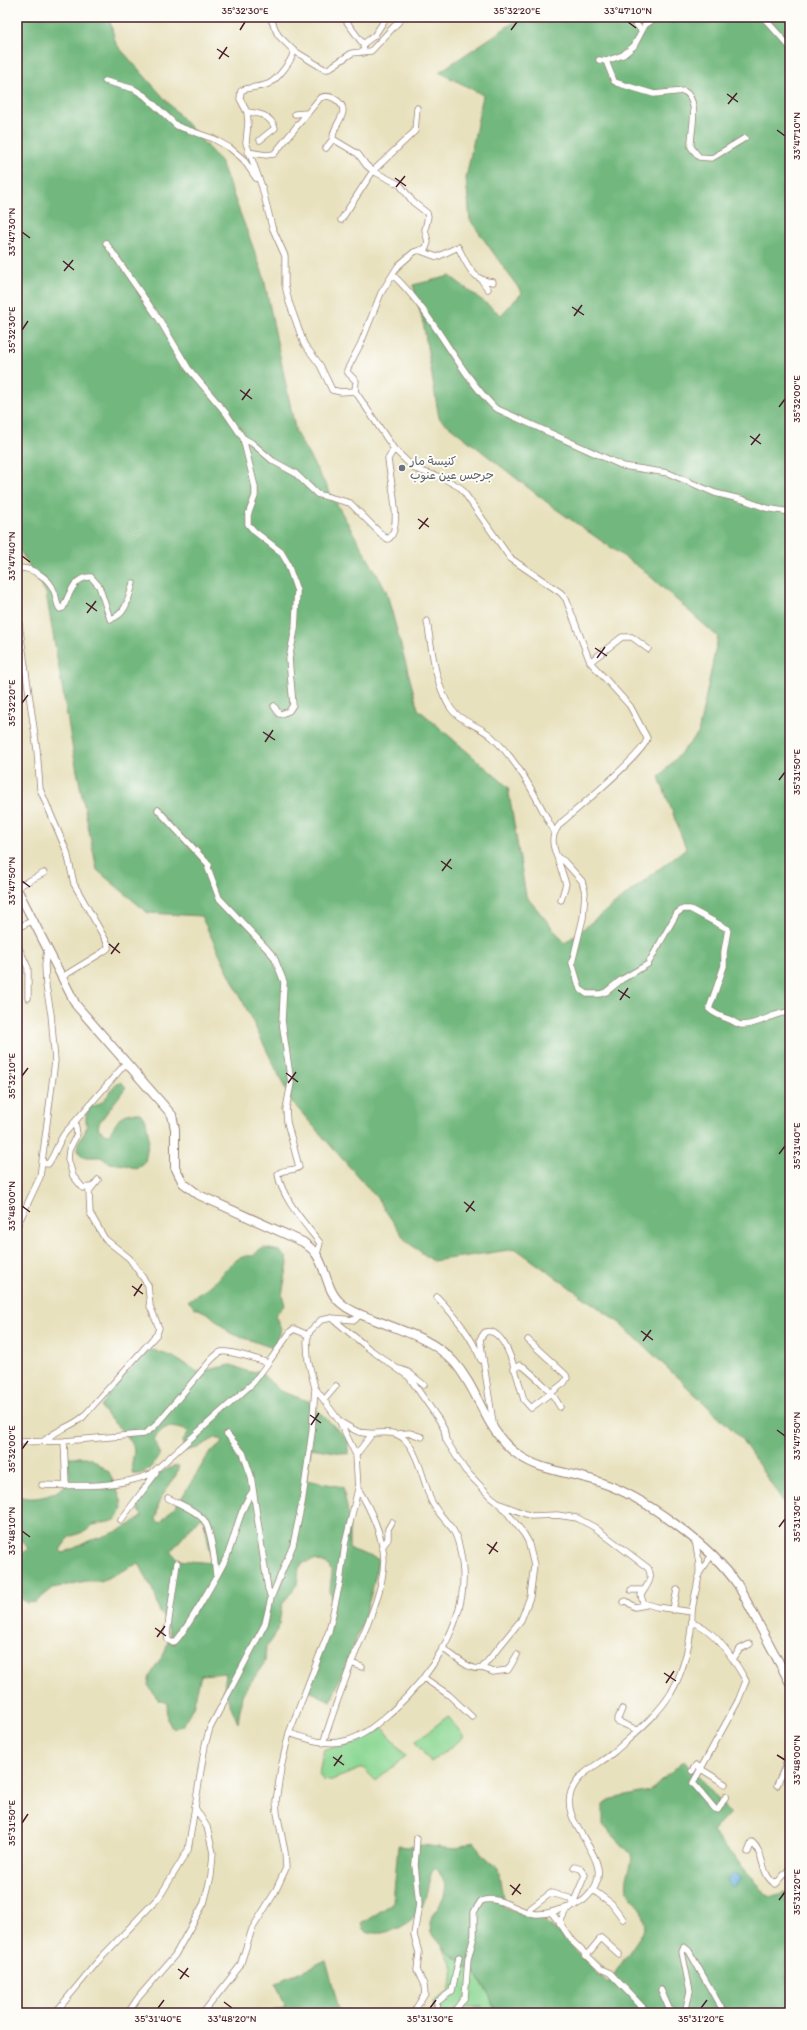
<svg xmlns="http://www.w3.org/2000/svg" width="807" height="2030" viewBox="0 0 807 2030" font-family="Itim,'Playpen Sans Arabic',sans-serif">
	<style>
		.green { fill: #8dd894; stroke: #6c7c60 }
		.forest { fill: #72b87e; stroke: #5e6c54; fill-rule: evenodd }
		.water { fill: #69b6e3; stroke: #5a6a87 }
		.lines { fill: none; stroke-linecap: round; stroke-linejoin: round }
		.street-casing { stroke: #998074; stroke-width: 7 }
		.secondary-casing { stroke: #998074; stroke-width: 10 }
		.street { stroke: #fff; stroke-width: 5.5 }
		.secondary { stroke: #fff; stroke-width: 8 }
		.ticks { fill: none; stroke: #4a1f2b; stroke-width: 1.5 }
		.worship-dot { fill: #6b7280; stroke: #fdfcf7; stroke-width: 1.5 }
		.labels { text-anchor: middle; stroke-width: 4; stroke-linejoin: round; paint-order: stroke }
		.worship-label { font-size: 12px; fill: #5b616d; stroke: #fdfcf7; text-anchor: start }
		.neatline { fill: none; stroke: #4a1f2b; stroke-width: 1.5 }
		.ticks-label { font-size: 10px; text-anchor: middle; fill: #4a1f2b }
	</style>
	<rect width="100%" height="100%" fill="#fdfcf7"/>
	<filter id="ink" filterUnits="userSpaceOnUse"><feTurbulence type="fractalNoise" baseFrequency=".025" numOctaves="2"/><feDisplacementMap in="SourceGraphic" scale="8" xChannelSelector="R" yChannelSelector="G"/><feConvolveMatrix kernelMatrix="1 2 1 2 8 2 1 2 1" color-interpolation-filters="sRGB"/></filter>
	<filter id="wash" filterUnits="userSpaceOnUse"><feTurbulence type="fractalNoise" baseFrequency=".012" numOctaves="4" result="noise"/><feDisplacementMap in="SourceGraphic" scale="16" xChannelSelector="R" yChannelSelector="G"/><feGaussianBlur stdDeviation="0.9" result="paint"/><feColorMatrix in="noise" values="0 0 0 0 0 0 0 0 0 0 0 0 0 0 0 0 0 1.4 0 .05"/><feComposite in="paint" operator="in"/></filter>
	<g filter="url(#wash)">
		<rect width="100%" height="100%" fill="#e8e1be"/>
		<!-- green -->
		<path class="green" d="M448,1716L464,1737L431,1762L415,1742Z
			M383,1728L406,1756L376,1781L363,1768L329,1781L323,1780L319,1773L324,1749L356,1744Z
			M443,1948L477,1975L490,1996L496,2013H486L482,2007H465L459,2013H435L433,2002L449,1991L454,1969Z"/>
		<!-- forest -->
		<path class="forest" d="M17,17H109L116,44L221,162L263,274L296,433L386,590L418,709L508,787L526,896L565,943L686,848L659,777L698,734L718,637L643,570L553,507L439,418L423,322L413,285L450,276L501,315L522,293L470,220L466,178L483,95L439,72L522,17H790V1512L740,1437L621,1324L516,1249L433,1261L406,1241L377,1198L292,1102L201,916L148,913L97,870L73,751L46,593L17,546Z
			M117,1083H122L126,1087L99,1123L98,1128L105,1134H109C120,1119 119,1112 140,1113L146,1121L149,1139L145,1162L136,1169L126,1165L109,1163L101,1157H83L77,1150C77,1141 81,1139 85,1132C89,1122 82,1118 90,1107C103,1106 110,1092 117,1083Z
			M264,1248L280,1251L287,1258L288,1263L282,1295L285,1305L275,1315L281,1329L273,1348L230,1333L209,1314L194,1307L188,1301C195,1295 202,1293 209,1287C222,1277 233,1253 253,1256L260,1249Z
			M153,1350L173,1357L198,1372L231,1365L249,1372L259,1371L280,1391L308,1401L348,1440V1454L311,1448L306,1480L343,1487L349,1517V1549L378,1559C372,1608 349,1655 331,1701L307,1690L331,1619L332,1600L330,1590L332,1572L328,1565L315,1560L303,1563L299,1568L297,1584L282,1605L278,1630L266,1647L265,1662L242,1695L238,1723L224,1690L226,1673L201,1675L193,1707L182,1726L173,1728L168,1721L167,1703L158,1700L148,1685L150,1676L165,1652L170,1634L166,1621L160,1613L155,1595L139,1563L101,1581H86L53,1588L36,1602L27,1603L17,1596V1558L28,1549L23,1541L17,1537V1495C31,1503 64,1495 69,1478C71,1470 65,1464 68,1457H86L92,1459L109,1472L121,1499L122,1509L118,1518L113,1521L93,1525L86,1531L69,1537L60,1550L63,1553C74,1549 83,1543 95,1539C112,1534 128,1528 142,1516L137,1505L138,1502C150,1486 158,1467 179,1466L176,1475L159,1501L156,1520L160,1523L179,1502L210,1452L222,1444L223,1440L215,1438L197,1448L185,1451L182,1442L189,1431C170,1427 167,1422 154,1439L160,1453C155,1464 146,1476 133,1474C129,1464 136,1454 133,1446C127,1431 109,1422 101,1407L114,1386L147,1352ZM200,1517L204,1521L213,1563L178,1560L171,1551Z
			M684,1760L730,1813L712,1832L769,1897L790,1891V1952L786,1963L788,1989L790,1992V2013H496L490,1996L477,1975L462,1962L447,1952L431,1932L430,1922L444,1896L446,1885L438,1870L434,1868C427,1880 428,1896 421,1909C413,1925 380,1941 363,1929L361,1924L393,1903L398,1846L408,1847L421,1845L455,1849L474,1841L481,1853L498,1868L504,1905L502,1907L524,1915L538,1917L555,1929L608,1983L645,1929C644,1922 644,1912 640,1907C636,1900 629,1897 627,1889C624,1876 634,1866 631,1854L603,1825V1805L611,1799L650,1791Z
			M326,1960L340,2013H267L286,2007L276,1983Z"/>
		<!-- water -->
		<path class="water" d="M735,1873L742,1879L733,1887L727,1881Z"/>
	</g>
	<g filter="url(#ink)">
		<g class="lines">
			<!-- street casing -->
			<g class="street-casing">
				<path id="street" d="M270,17L278,35L293,50C295,58 276,81 268,84C260,88 250,86 241,91L240,99L247,112L248,122L246,143L262,187L272,227L285,256V285L289,302L304,344L320,365L332,390L341,392L355,391L394,449L415,469L443,478L461,488L510,558L561,593L566,599L590,662L630,706L647,738C647,751 576,810 562,822C551,834 551,842 557,857L564,861L582,881L585,892L583,918L572,963L580,989L587,994H600L606,992L621,980L648,964L677,913L683,909H690L728,929L724,952V966L709,1009C716,1015 720,1016 728,1019C733,1020 736,1025 742,1025C760,1025 773,1012 790,1012
					M630,17L641,30
					M763,17L790,47
					M344,18L363,44
					M293,50L324,69H328L352,53L371,51L403,17
					M364,53L363,44L374,36L384,21
					M599,60L606,61L623,55L634,46L645,25L657,17
					M606,61L614,81L617,83L654,94L684,91C701,101 690,131 691,147L699,157L712,158L745,138
					M105,81L134,89L145,96L177,126L214,139L230,148L243,159L256,178
					M247,112C259,113 270,115 275,128L260,140
					M295,114L307,113
					M326,148L333,139
					M248,152L266,155L274,154L320,98C326,95 330,96 335,99C355,112 331,124 333,139L358,154L366,165L373,171L400,185L413,202L427,213L428,216L425,230L428,242L426,248L414,252L398,266L381,293L361,343L347,370L348,373L356,381L355,391
					M341,220L373,171L415,131L417,108
					M106,243L159,319L188,368L226,413L243,438L255,487V496L248,515V524L254,531L281,552L287,562L297,591L295,629L289,659L293,705L289,711L281,714H279L274,706
					M421,251L437,257L458,247C467,264 472,281 493,282
					M393,275C434,314 456,369 495,408L623,466L668,473L715,493L744,500L766,508L790,512
					M482,281L488,289
					M243,438L252,443L273,461L295,473L317,494L350,503L384,537L388,539C404,530 389,474 388,459L394,449
					M17,568C31,567 49,577 54,591C57,597 56,604 60,609L63,608C69,595 74,576 91,577L99,586L110,619C127,615 129,596 133,583
					M17,610L37,750L40,789L67,852L74,884L108,944V948L103,952L62,977
					M427,621C432,649 435,687 452,710C461,722 481,726 492,737C520,763 537,799 554,832
					M590,662L622,637H632L648,649
					M158,810L209,865L208,868L219,898L268,950L274,957L284,982L282,1021L291,1083L286,1109L287,1122L299,1167C293,1172 284,1168 278,1174C281,1197 306,1225 320,1243L317,1254
					M557,857L566,884L561,900
					M17,887L44,873
					M17,928L34,920
					M17,944L28,968V998
					M75,1122L77,1134L69,1150L68,1159L73,1176L83,1188L90,1187
					M42,1163L48,1164C55,1155 58,1142 65,1133L127,1062
					M17,1226L40,1177L55,1061L51,1014L46,986L45,965L47,949
					M437,1297C455,1316 471,1335 481,1360
					M332,1318L368,1348L409,1377L439,1420L444,1429L446,1440L465,1470L490,1496L500,1504L531,1516L557,1515L577,1518L594,1527L648,1568C654,1578 647,1585 641,1595L643,1603L657,1607L692,1612
					M400,1369L408,1372L424,1385
					M514,1369L520,1365L524,1367C538,1379 552,1391 560,1407
					M324,1400L336,1386
					M494,1429L480,1339L485,1332C507,1325 519,1385 524,1400L531,1408L564,1383L567,1378L566,1375L528,1340
					M227,1434L243,1453L251,1476L268,1589L271,1598
					M397,1434L410,1433L422,1437
					M45,1440C56,1430 71,1427 83,1417L157,1334L159,1328L150,1306L148,1285L129,1258L105,1239L90,1213L89,1191L98,1180
					M64,1441L66,1486
					M17,1442L64,1441L144,1434L154,1427L211,1360C214,1357 217,1354 221,1352C229,1350 260,1360 268,1363L291,1331L294,1329L308,1335
					M356,1455L372,1434
					M42,1485C79,1486 117,1488 151,1474L253,1383L268,1363
					M168,1498C179,1504 194,1509 203,1519C211,1527 215,1563 216,1575
					M121,1520L156,1473
					M382,1547L388,1539V1529L392,1522
					M177,1563L167,1633L168,1640L173,1643C181,1640 222,1568 227,1556C236,1534 239,1510 253,1491
					M700,1572L712,1555
					M631,1590H644
					M623,1602L626,1601L635,1607L646,1605
					M673,1610L677,1590
					M692,1622C715,1629 735,1661 746,1681L738,1701L693,1783L715,1809L718,1810L726,1796
					M442,1648C452,1654 470,1672 482,1668L521,1620L530,1597L534,1565L528,1541L524,1534L502,1506
					M733,1659L740,1649L750,1644
					M351,1663L362,1667
					M482,1668L493,1672L508,1670L517,1655
					M424,1678L449,1695L472,1717
					M622,1709L617,1721L637,1730
					M289,1733C307,1739 326,1746 345,1741C363,1737 377,1724 391,1712C429,1678 466,1625 463,1571C462,1560 459,1540 453,1530C445,1519 435,1511 430,1498C424,1482 417,1449 403,1438C391,1428 374,1436 359,1432C353,1430 346,1425 340,1422
					M323,1743C332,1715 342,1687 353,1659C365,1628 383,1595 384,1560C384,1539 370,1507 358,1489
					M701,1769L725,1784
					M692,1771L696,1765L701,1768
					M777,1785L785,1767L790,1745
					M748,1852L752,1842C765,1853 760,1876 776,1884L790,1868
					M593,1890L611,1903L623,1919
					M574,1901L585,1875L581,1869L574,1867
					M551,1912L562,1926
					M528,1913L531,1908L551,1893L569,1898L576,1905L566,1910L561,1920L562,1926L572,1941L601,1969L610,1973L648,2013
					M586,1956L601,1938L619,1954
					M661,1990L671,2013
					M55,2013L98,1961L160,1896L188,1850L205,1745L210,1728L265,1624L271,1598L293,1545L302,1503L312,1432L315,1388
					M128,2013L138,1998L175,1955L204,1903L211,1876L213,1853L207,1827L194,1806
					M203,2013L240,1966L252,1929L275,1892L286,1868L285,1852L277,1813L276,1801L281,1768L289,1733L329,1631L340,1582L345,1544L358,1489L356,1455L340,1422L315,1388L308,1360L307,1340L310,1331L321,1320L332,1318L355,1320L360,1314
					M413,2013L425,1994L424,1985L417,1970L419,1953L414,1935L419,1904L415,1865L417,1838
					M438,2013L437,2002L452,1991L459,1957
					M453,2013L465,1997L468,1959L474,1936V1912L481,1901C499,1894 518,1913 536,1914C547,1915 556,1910 566,1908C574,1905 581,1904 587,1897C624,1861 558,1829 571,1792C578,1772 599,1765 614,1752C634,1734 657,1716 671,1693C684,1670 692,1638 692,1612C693,1599 698,1586 699,1573C700,1563 697,1551 695,1540
					M685,2013L690,1991L682,1952L684,1947L689,1951L724,2013"/>
			</g>
			<!-- secondary casing -->
			<g class="secondary-casing">
				<path id="secondary" d="M17,889L76,1005L172,1115L175,1129V1167L183,1183L199,1195L303,1242C307,1245 313,1249 316,1254C327,1269 326,1292 342,1304C351,1312 364,1316 375,1320C403,1331 433,1339 454,1362C479,1390 485,1431 517,1454C541,1472 571,1472 599,1482C644,1496 711,1546 738,1585L790,1683"/>
			</g>
			<!-- street -->
			<use href="#street" class="street"/>
			<!-- secondary -->
			<use href="#secondary" class="secondary"/>
		</g>
	</g>
	<!-- ticks -->
	<path class="ticks" d="M628,22L636,28M240,30L245,22M511,30L517,22M217,49L229,57M219,59L227,47M727,94L738,102M728,104L737,93M777,130L785,136M395,178L406,186M396,187L405,176M22,232L30,238M63,261L74,270M64,271L73,260M572,307L584,315M574,316L582,305M22,330L28,321M240,390L252,399M242,400L250,389M779,407L785,399M750,436L761,444M751,445L760,434M418,519L429,527M419,529L428,518M22,556L30,562M86,603L97,611M87,613L96,601M595,648L607,656M597,658L605,647M22,703L28,695M263,732L275,740M265,742L273,730M779,780L785,772M441,861L452,869M442,871L451,859M22,881L30,887M109,944L120,953M111,954L119,943M618,990L630,998M620,1000L628,988M286,1073L298,1082M22,1076L28,1068M288,1083L296,1072M779,1154L785,1146M464,1202L475,1211M22,1206L30,1212M466,1212L474,1201M132,1286L143,1294M134,1296L142,1284M641,1331L653,1340M643,1341L651,1330M310,1415L321,1423M311,1425L319,1413M777,1430L785,1436M22,1449L28,1441M779,1527L785,1519M22,1531L30,1537M487,1544L498,1552M489,1554L497,1542M155,1628L166,1636M157,1637L165,1626M664,1673L676,1681M666,1683L674,1671M777,1755L785,1760M333,1757L344,1765M334,1766L342,1755M22,1823L28,1814M510,1885L521,1894M512,1895L520,1884M779,1900L785,1892M178,1969L189,1977M180,1979L188,1968M224,2002L232,2008M158,2008L164,2000M430,2008L436,2000M701,2008L707,2000"/>
	<!-- markers -->
	<circle class="worship-dot" cx="402" cy="468" r="4"/>
	<g class="labels">
		<!-- worship labels -->
		<g class="worship-label">
			<text x="410" y="465">كنيسة مار<tspan x="410" dy="14">جرجس عين عنوب</tspan></text>
		</g>
	</g>
	<!-- margin -->
	<rect width="807" height="2030" fill="none" stroke="#fdfcf7" stroke-width="44"/>
	<rect x="22" y="22" width="763" height="1986" class="neatline"/>
	<g class="ticks-label">
		<text x="245" y="14">35°32'30"E</text>
		<text x="517" y="14">35°32'20"E</text>
		<text x="628" y="14">33°47'10"N</text>
		<text transform="translate(796 136) rotate(-90)" y="4">33°47'10"N</text>
		<text transform="translate(11 232) rotate(-90)" y="4">33°47'30"N</text>
		<text transform="translate(11 330) rotate(-90)" y="4">35°32'30"E</text>
		<text transform="translate(796 399) rotate(-90)" y="4">35°32'00"E</text>
		<text transform="translate(11 556) rotate(-90)" y="4">33°47'40"N</text>
		<text transform="translate(11 703) rotate(-90)" y="4">35°32'20"E</text>
		<text transform="translate(796 772) rotate(-90)" y="4">35°31'50"E</text>
		<text transform="translate(11 881) rotate(-90)" y="4">33°47'50"N</text>
		<text transform="translate(11 1076) rotate(-90)" y="4">35°32'10"E</text>
		<text transform="translate(796 1146) rotate(-90)" y="4">35°31'40"E</text>
		<text transform="translate(11 1206) rotate(-90)" y="4">33°48'00"N</text>
		<text transform="translate(796 1436) rotate(-90)" y="4">33°47'50"N</text>
		<text transform="translate(11 1449) rotate(-90)" y="4">35°32'00"E</text>
		<text transform="translate(796 1519) rotate(-90)" y="4">35°31'30"E</text>
		<text transform="translate(11 1531) rotate(-90)" y="4">33°48'10"N</text>
		<text transform="translate(796 1760) rotate(-90)" y="4">33°48'00"N</text>
		<text transform="translate(11 1823) rotate(-90)" y="4">35°31'50"E</text>
		<text transform="translate(796 1892) rotate(-90)" y="4">35°31'20"E</text>
		<text x="158" y="2022">35°31'40"E</text>
		<text x="232" y="2022">33°48'20"N</text>
		<text x="430" y="2022">35°31'30"E</text>
		<text x="701" y="2022">35°31'20"E</text>
	</g>
</svg>
